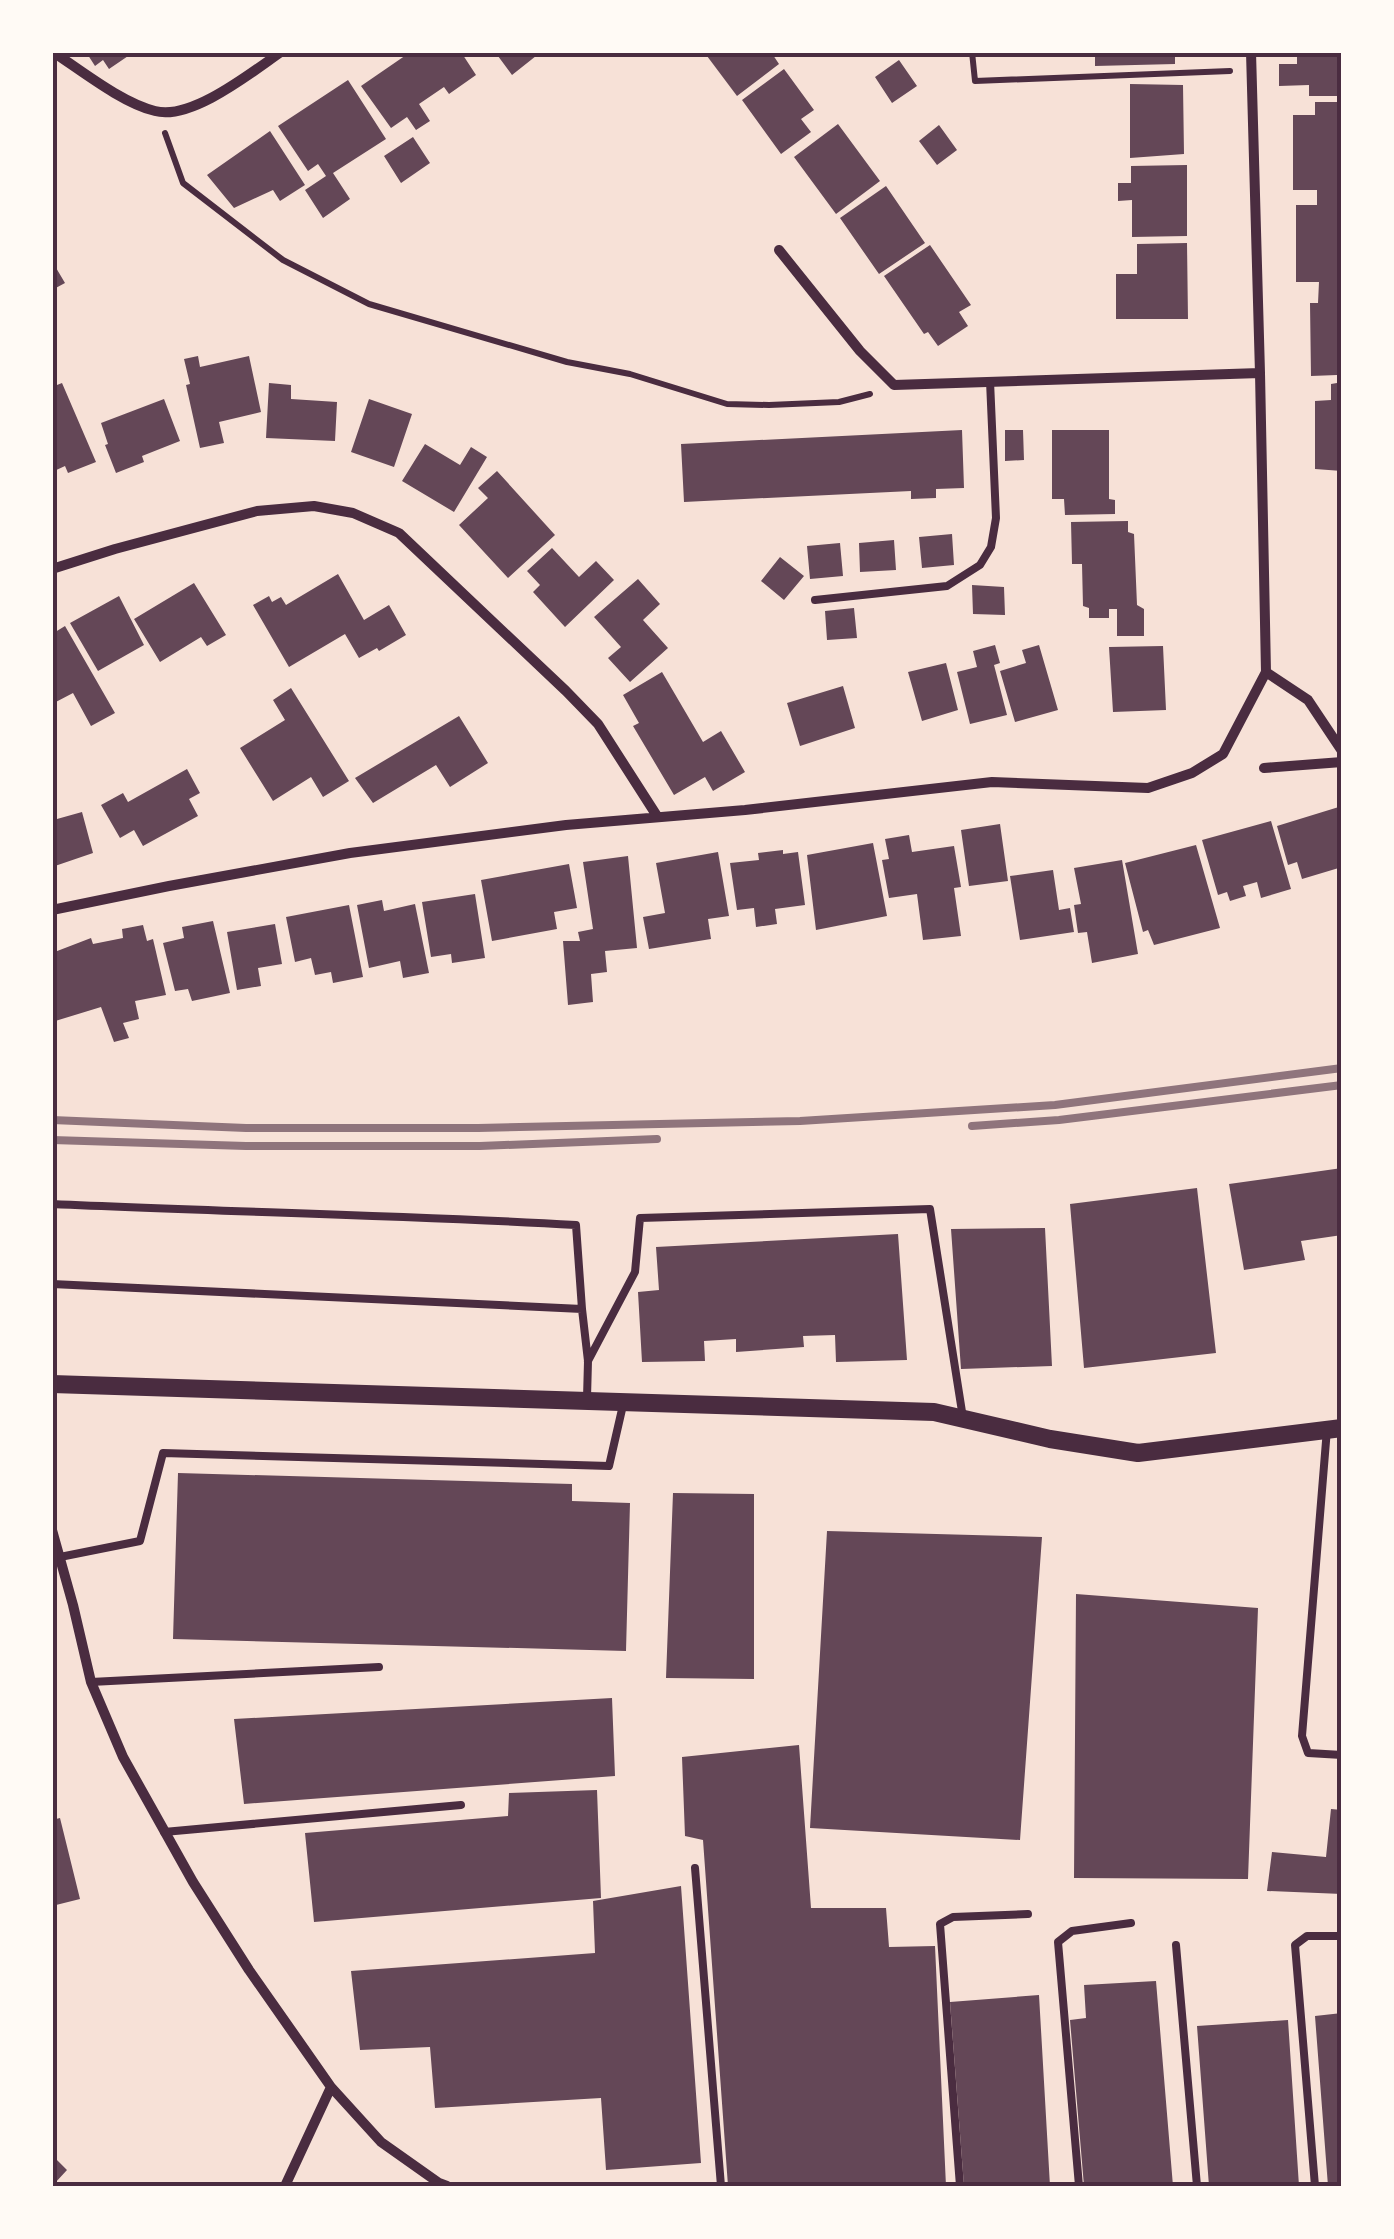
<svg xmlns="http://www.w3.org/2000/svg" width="1394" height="2239" viewBox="0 0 1394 2239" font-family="'Work Sans',sans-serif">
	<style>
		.building { fill: #644757 }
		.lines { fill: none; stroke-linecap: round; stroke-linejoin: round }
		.path { stroke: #4a2c40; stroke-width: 6 }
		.service { stroke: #4a2c40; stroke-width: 8 }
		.minor { stroke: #4a2c40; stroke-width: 10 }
		.tertiary { stroke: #4a2c40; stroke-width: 18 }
		.rail { stroke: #8f747c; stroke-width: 8 }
		.neatline { fill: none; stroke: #4a2c40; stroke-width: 4 }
	</style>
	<rect width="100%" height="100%" fill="#f7e1d7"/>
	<!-- building -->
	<path class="building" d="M86,52H134L109,69L103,60L95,66Z
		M461,52L476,75L449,94L444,87L419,104L430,121L416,130L407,117L391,128L361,86L409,53Z
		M495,52H541L512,75Z
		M704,52H771L779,64L737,96Z
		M1095,52H1175V64L1095,66Z
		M1297,52H1342V96H1309V85L1279,86V64H1297Z
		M899,60L917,86L892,103L875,77Z
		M784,69L814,110L801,119L811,132L781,154L742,100Z
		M348,80L386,139L333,173L350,199L323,218L305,190L326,176L318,164L308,171L278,126Z
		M1130,84L1183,85L1184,154L1130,158Z
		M1315,102H1342V471L1315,469V401L1331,400V384L1337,383V375L1311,376L1310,303H1318L1319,282H1296V205H1317V190H1293V115H1315Z
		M838,124L880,181L836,214L794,157Z
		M939,125L957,150L937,165L919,141Z
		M270,131L305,185L280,201L273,190L234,208L207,175Z
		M413,137L430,163L401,183L384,156Z
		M1187,165V236L1132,237V200L1118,201V183H1131V166Z
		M886,186L925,243L879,274L840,218Z
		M1187,243L1188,319H1116V274H1137V244Z
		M930,245L971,305L959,312L968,326L938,346L928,332L924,334L884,276Z
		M52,261L65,283L52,290Z
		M198,356L200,367L249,356L261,412L219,422L224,443L200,448L186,385L190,384L184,359Z
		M62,383L96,462L68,473L65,466L52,472V387Z
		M269,383L291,385V399L337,402L335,441L266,438Z
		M164,399L180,441L142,456L144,462L116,473L105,445L108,444L101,423Z
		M369,399L412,414L394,467L351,452Z
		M962,430L964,488L936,489V498L911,499V491L684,502L681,444Z
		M1005,430H1023L1024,460L1005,461Z
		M1052,430H1109V499L1115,500V514L1065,515L1064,499H1052Z
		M425,444L460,465L471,447L487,457L454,512L402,481Z
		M497,471L555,535L508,578L459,525L488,498L478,488Z
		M1128,521V532L1134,534L1137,605L1144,609V636H1117V609H1109V618H1089V608L1083,606L1082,564H1072L1071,522Z
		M952,534L954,565L922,568L919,537Z
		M894,540L896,570L860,572L859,543Z
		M840,543L843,576L810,579L807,546Z
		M552,548L579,577L596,561L614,580L565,627L533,592L540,585L527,571Z
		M780,557L804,576L784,600L761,581Z
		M338,574L364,620L389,605L406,635L379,651L377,648L359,658L345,634L289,667L253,605L269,596L272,602L281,597L286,605Z
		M638,579L660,604L643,620L668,648L630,682L608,658L621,647L594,617Z
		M194,583L226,635L207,646L201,637L160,662L134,619Z
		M972,585L1004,587L1005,615L973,614Z
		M119,596L144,645L98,671L70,623Z
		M854,608L857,638L827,640L825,611Z
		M65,626L115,713L91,726L73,693L52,704V634Z
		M995,645L1000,663L994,665L1007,715L970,724L957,672L977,667L973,651Z
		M1039,645L1058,710L1015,722L1000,671L1026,663L1022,650Z
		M1163,646L1166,710L1113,712L1109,647Z
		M946,663L958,710L922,721L908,672Z
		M662,672L703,742L721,731L745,772L713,791L705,777L674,795L633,726L639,723L623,695Z
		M843,686L855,728L800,746L787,703Z
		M291,688L349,781L323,797L311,777L273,801L240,748L285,720L273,700Z
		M459,716L488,763L450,787L436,765L373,803L355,778Z
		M187,769L200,793L189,799L198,816L143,846L134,830L120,838L101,805L123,793L128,802Z
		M1342,806V867L1302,879L1297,862L1288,865L1277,826Z
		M82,812L93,853L52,867V814L57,819Z
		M1271,821L1291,889L1261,898L1257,882L1243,886L1246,896L1230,901L1227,892L1218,895L1202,840Z
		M1000,824L1008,881L969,886L961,830Z
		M909,835L912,852L954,846L961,887L954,888L961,936L923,940L917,894L889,898L882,860L889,859L885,839Z
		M873,843L887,916L816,930L807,855Z
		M1196,845L1220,928L1154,945L1148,930L1143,932L1125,863Z
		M783,850V854L798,852L805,905L775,909L777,924L756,927L754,908L737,910L730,863L759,860L758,853Z
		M718,852L729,916L708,919L711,939L649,949L643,917L665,913L656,863Z
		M628,856L637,948L605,951L607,972L591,974L593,1002L568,1005L563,941H580L578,932L593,929L583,862Z
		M1122,860L1138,954L1092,963L1087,932L1078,933L1074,905L1081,904L1074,868Z
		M569,864L577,908L554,912L557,929L492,941L481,880Z
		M1053,870L1059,910L1070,908L1074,932L1020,940L1010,876Z
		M475,894L485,958L452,963L451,954L431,957L422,902Z
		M382,900L384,911L415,904L429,973L403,978L400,961L369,968L357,905Z
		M349,905L363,977L333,983L331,972L315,975L311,958L295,962L286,917Z
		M213,921L230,993L192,1001L188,989L175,991L163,943L184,938L182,927Z
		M275,924L282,964L258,968L261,986L237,990L227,932Z
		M143,925L147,941L153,939L166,995L135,1001L139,1019L123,1023L129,1038L114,1042L101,1007L52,1022V953L91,938L93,944L123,938L122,929Z
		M1342,1168V1235L1301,1241L1305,1260L1244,1270L1229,1184Z
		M1197,1188L1216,1353L1084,1368L1070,1204Z
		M1045,1228L1052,1366L961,1369L951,1229Z
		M898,1234L907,1360L836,1362L835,1335L803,1336L804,1347L736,1352V1339L704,1341L705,1361L642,1362L638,1292L659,1290L656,1247Z
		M178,1473L572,1484V1501L630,1503L626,1651L173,1639Z
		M673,1493L754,1494V1679L666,1678Z
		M827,1531L1042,1537L1020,1840L810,1828Z
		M1076,1594L1258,1608L1248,1879L1074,1878Z
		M612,1698L615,1776L244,1804L234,1719Z
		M799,1745L811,1908H886L889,1947L935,1946L946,2186H728L703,1840L685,1836L682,1757Z
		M597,1790L601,1898L314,1922L305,1833L508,1816L509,1793Z
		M1331,1809L1342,1810V1894L1267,1891L1272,1852L1326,1857Z
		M60,1818L80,1899L52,1906V1820Z
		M681,1886L701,2163L606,2170L601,2098L435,2108L430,2047L360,2050L351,1971L595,1953L593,1901Z
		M1156,1981L1173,2186H1084L1070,2020L1086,2018L1084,1985Z
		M1039,1995L1050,2186H964L950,2002Z
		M1342,2013V2186H1328L1315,2016Z
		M1288,2020L1299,2186H1209L1197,2026Z
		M54,2157L67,2170L55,2183L52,2180Z"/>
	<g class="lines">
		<!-- path -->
		<path class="path" d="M972,52L975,81L1230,71
			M165,133L183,183L283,260L369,304L567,362L630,374L727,404L769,405L839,402L870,394"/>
		<!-- service -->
		<path class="service" d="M815,600L947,586L980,565L991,547L996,518L990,381
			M52,1204C227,1212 402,1215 576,1225L582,1309
			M52,1284L582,1309L588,1361L587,1398
			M588,1361L635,1272L640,1218L930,1209L963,1418
			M1327,1429L1302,1736L1308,1753L1342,1755
			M60,1557L140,1541L163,1453L609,1466L623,1405
			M91,1682L379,1667
			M164,1832L461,1805
			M695,1868L721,2186
			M1176,1945L1197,2186
			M960,2186L940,1924L953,1917L1028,1914
			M1079,2186L1058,1942L1072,1931L1131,1923
			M1315,2186L1295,1945L1307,1936H1342"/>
		<!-- minor -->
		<path class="minor" d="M53,52C82,71 122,103 155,111C191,121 252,72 281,52
			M1251,52L1260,373L1266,672
			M779,250L860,351L894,385L1260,373
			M52,569L115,549L257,511L314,506L353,513L399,533L566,691L598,724L657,816
			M1264,768L1342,762
			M52,910L169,886L350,853L566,825L745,810L992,782L1148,788L1192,773L1223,754L1266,672L1308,700L1342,751
			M52,1530L73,1605L91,1682L123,1757L193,1882L249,1970L331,2087L381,2142L439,2183L447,2186
			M285,2186L331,2087"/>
		<!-- tertiary -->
		<path class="tertiary" d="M52,1384L934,1412L1050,1439L1138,1453L1342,1428"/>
		<!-- rail -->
		<path class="rail" d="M52,1120L246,1128H478L800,1121L1055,1105L1342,1068
			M972,1126L1059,1120L1342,1085
			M52,1140L246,1146H480L657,1139"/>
	</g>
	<!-- border -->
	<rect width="1394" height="2239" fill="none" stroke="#fffaf5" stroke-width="110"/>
	<rect x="55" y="55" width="1284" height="2129" class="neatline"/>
</svg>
